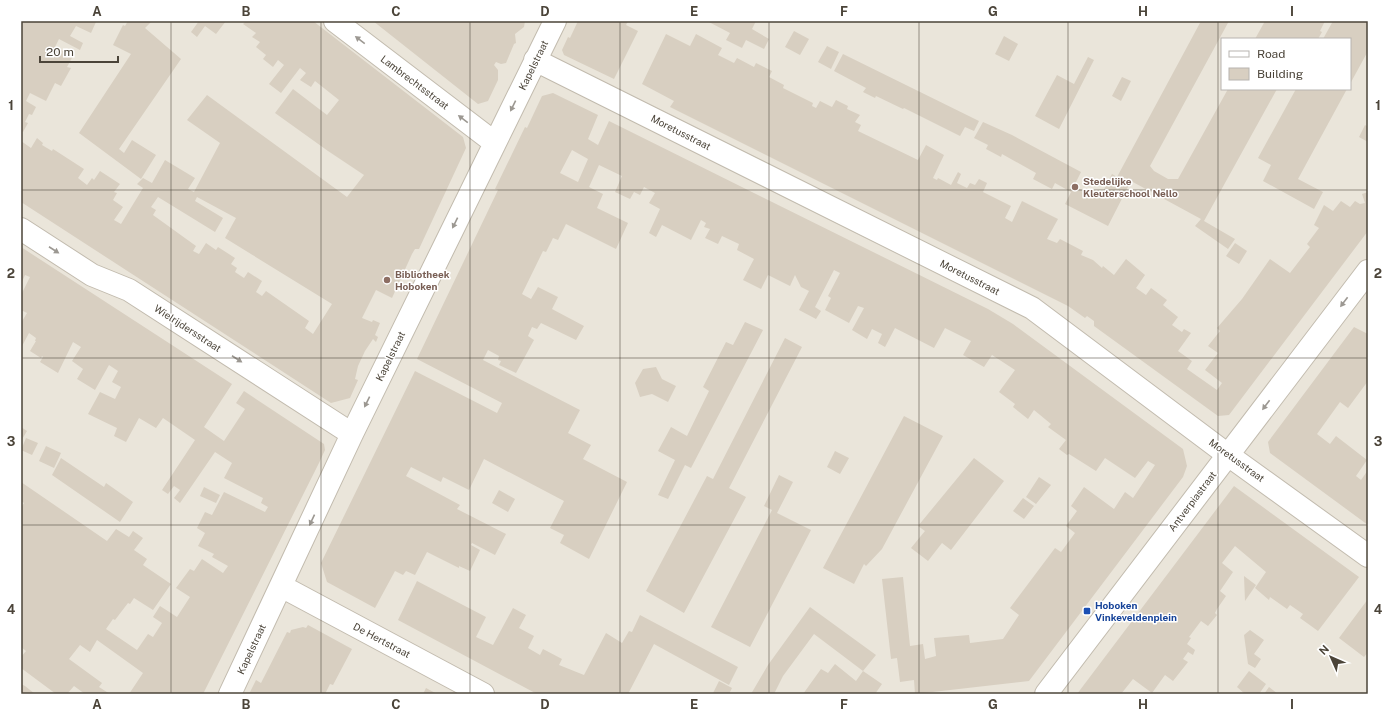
<svg xmlns="http://www.w3.org/2000/svg" width="1389" height="715" viewBox="0 0 1389 715" font-family="'Public Sans',sans-serif">
	<style>
		.residential { fill: #eae5da; fill-rule: evenodd }
		.building { fill: #d8cfc1; fill-rule: evenodd }
		.lines { fill: none; stroke-linecap: round; stroke-linejoin: round }
		.street-casing { stroke: #c2bbae; stroke-width: 24 }
		.street { stroke: #fff; stroke-width: 22 }
		.oneway { fill: #9c9892 }
		.grid { fill: none; stroke: #4b4439; stroke-width: 1; stroke-opacity: 0.55 }
		.education-dot { fill: #8d6e63; stroke: #fff; stroke-width: 1.5 }
		.transit-dot { fill: #1a4fb4; stroke: #fff; stroke-width: 1.5 }
		.labels { text-anchor: middle; stroke-width: 3; stroke-linejoin: round; paint-order: stroke }
		.street-label { font-size: 10px; fill: #4b4439; stroke: #fff }
		.education-label { font-size: 10px; font-weight: bold; fill: #785e54; stroke: #fff; text-anchor: start }
		.transit-label { font-size: 10px; font-weight: bold; fill: #164399; stroke: #fff; text-anchor: start }
		.neatline { fill: none; stroke: #4b4439; stroke-width: 1.5 }
		.grid-label { font-size: 13px; text-anchor: middle; font-weight: bold; fill: #4b4439 }
	</style>
	<rect width="100%" height="100%" fill="#f6f3ec"/>
	<!-- residential -->
	<path class="residential" d="M21,21H1368V694H21ZM1222,39H1350V89H1222Z"/>
	<!-- building -->
	<path class="building" d="M21,21L96,22L91,33L76,26L70,36L83,43L80,50L59,39L55,47L73,56L67,67L71,68L61,86L55,83L46,101L30,93L26,101L36,107L32,115L29,114L25,122L28,123L23,132L21,131Z
		M128,21H152L145,28L181,59L119,149L124,153L132,140L156,155L141,179L79,133L131,54L113,45L123,25L125,26Z
		M199,21H226L216,34L205,26L197,37L191,32Z
		M246,21H313L463,137L466,148L419,249H415L412,254L392,298L376,290L362,318L372,322L373,320L380,323L375,335L378,337L376,342L373,339L365,351L358,366L355,379L358,380L350,398L331,403L21,202V141L31,148L37,138L43,143L42,145L52,151L53,149L84,169L78,178L87,185L92,178L94,180L100,171L120,184L114,192L117,193L113,200L123,207L114,220L121,224L143,188L137,184L143,178L152,183L165,160L195,178L188,189L194,192L220,143L187,120L207,95L347,197L364,175L328,151L275,113L293,89L327,115L339,100L315,81L311,87L300,80L306,73L300,68L281,93L269,84L284,65L278,60L273,67L263,59L266,55L256,47L260,42L252,37L256,33L243,24ZM158,197L215,232L223,218L195,201L197,197L236,218L225,238L332,304L313,334L305,328L309,321L266,291L262,296L256,292L262,281L248,272L244,278L235,272L237,268L231,264L235,258L218,247L216,250L206,243L199,254L193,251L196,246L153,215L156,210L151,207Z
		M373,21H525L524,27L515,34L516,43L514,44L506,63L501,64L496,62L494,65L498,70V80L488,101L478,104Z
		M578,21H628L626,25L638,31L614,79L564,55L562,50L568,37L570,38Z
		M707,21H756L752,29L769,39L764,49L746,40L742,48L726,40L730,33Z
		M1201,21H1229L1150,166L1154,171L1168,179H1178L1228,89H1277L1204,221L1235,239L1228,249L1195,226L1201,219L1131,181L1108,226L1065,204L1071,192L1055,183L1052,189L1033,179L1036,173L1002,154L1001,157L986,149L988,145L974,138L983,122L1012,135L1081,172L1074,186L1099,199L1112,174L1117,177Z
		M1265,21H1325L1320,31L1322,32L1318,39H1255Z
		M1333,21H1368V51L1350,84V39H1323Z
		M794,31L809,39L800,55L785,47Z
		M666,34L690,46L696,34L722,48L718,55L734,63L737,58L754,67L756,63L772,71L769,77L784,85L783,88L813,103L812,106L816,108L820,101L832,107L836,100L848,106L847,109L860,115L855,122L861,125L858,131L918,160L926,145L944,155L933,178L937,180L938,178L951,185L958,172L961,174L957,183L967,188L970,183L975,185L979,179L987,183L983,192L1011,206L1005,218L1012,222L1022,201L1058,219L1047,239L1057,243L1060,239L1083,251L1081,255L1093,260L1102,268L1103,266L1114,275L1126,259L1145,275L1136,288L1146,295L1151,288L1167,300L1163,305L1178,317L1172,325L1182,332L1184,329L1191,333L1178,351L1192,361L1187,369L1217,390L1222,383L1205,370L1218,353L1208,346L1220,331L1217,328L1242,299L1270,259L1290,273L1310,247L1307,244L1319,228L1314,225L1324,205L1333,211L1341,201L1350,207L1355,201L1360,204L1365,203L1362,194L1368,192V231L1229,415L1218,416L1094,326V321L1087,316L1085,318L1068,306L670,107L674,101L642,84Z
		M1004,36L1018,44L1009,61L995,54Z
		M827,46L839,52L831,69L818,62Z
		M843,54L979,121L974,131L965,127L960,136L904,108L903,109L876,96L875,98L863,92L866,88L834,71Z
		M1088,57L1094,60L1059,129L1035,116L1057,75L1074,84Z
		M1122,77L1131,81L1121,101L1112,96Z
		M1296,89H1347L1298,179L1323,192L1314,209L1263,181L1271,165L1258,158Z
		M553,93L598,115L588,139L598,145L609,121L988,309L1013,324L1183,449L1187,466L1183,477L1029,681L915,694L914,680L900,682L897,658L891,659L882,579L903,577L910,646L923,644L925,659L936,656L934,638L969,635L970,643L1003,639L1019,615L1010,608L1055,548L1061,552L1075,533L1066,526L1077,511L1071,506L1084,487L1114,509L1125,492L1133,498L1155,465L1148,461L1135,478L1105,458L1096,471L1069,454L1067,455L1059,449L1066,440L1048,427L1051,424L1034,410L1028,419L1013,407L1015,404L999,392L1015,370L992,355L984,367L963,355L971,341L945,328L934,348L895,328L885,347L878,343L882,334L872,329L867,339L852,330L864,308L858,306L849,323L825,310L831,298L828,296L840,273L834,270L815,307L821,311L816,319L799,310L809,291L801,287L795,275L790,286L768,275L761,289L743,280L754,259L737,250L739,244L722,236L718,244L705,238L710,229L704,227L706,223L701,220L691,240L662,225L656,237L649,233L660,209L649,203L655,193L644,187L640,195L634,192L630,199L615,192L622,176L599,165L589,187L603,194L597,208L628,223L616,249L566,224L558,240L553,238L546,252L543,251L522,294L531,299L538,287L558,297L552,309L584,326L576,340L541,323L537,329L532,327L528,336L534,340L516,373L499,365L501,361L498,360L499,356L488,350L483,360L580,410L568,433L591,445L583,459L627,482L589,559L560,543L564,535L550,528L564,501L484,459L469,490L443,477L441,482L411,467L406,476L460,505L457,509L506,534L495,555L472,543L471,545L480,550L470,571L459,566V568L427,552L415,575L406,571L403,575L395,571L375,608L327,582L321,563L415,371L497,413L502,403L417,359L498,190L495,189L525,127L527,128L542,96ZM572,150L588,159L578,182L560,173Z
		M1365,125L1368,127V142L1359,137Z
		M1235,243L1247,251L1239,264L1226,256Z
		M21,247L232,384L204,427L224,441L245,409L236,403L244,391L324,444L325,450L319,463L203,694H129L143,673L97,640L90,652L80,645L69,659L102,683L99,687L110,694H85L74,686L67,694H56L21,668V657L26,651L21,647V508L24,503L21,501V482L107,541L116,529L129,537L133,531L143,538L134,550L147,559L143,565L171,584L153,610L134,598L130,604L128,603L115,620L113,619L106,629L137,650L148,634L153,637L162,623L153,617L160,606L177,617L190,597L176,588L190,569L194,571L202,559L223,573L228,566L212,557L214,554L198,546L205,533L197,528L205,512L212,515L224,492L265,512L268,507L261,503L263,498L224,478L232,463L215,452L180,503L174,498L180,490L174,486L168,494L162,490L195,440L163,418L156,428L139,418L126,442L114,436L117,428L88,414L100,392L115,399L121,387L112,382L118,371L109,365L95,390L77,379L83,369L72,361L81,347L73,342L58,373L40,362L43,357L42,356L41,358L30,351L36,341H35L36,338L29,333L21,348V323L27,313L21,310V295L30,277L25,275L21,284Z
		M745,322L763,330L691,468L685,465L668,499L658,495L675,460L658,451L671,427L687,436L709,391L703,387L726,342L733,345Z
		M1354,327L1368,334V381L1348,408L1340,402L1317,434L1330,444L1336,436L1367,460L1356,476L1361,480L1368,470V525L1270,453L1268,442Z
		M785,338L802,347L729,488L746,497L684,613L646,591L707,476L713,479Z
		M656,367L662,379L676,386L668,402L652,394L640,397L635,383L643,369Z
		M904,416L943,436L882,549L866,566L864,564L854,584L823,568Z
		M21,427L27,431L21,441Z
		M26,438L38,443L32,455L21,450Z
		M46,446L61,453L54,468L39,461Z
		M835,451L849,458L840,474L827,467Z
		M61,458L104,487L106,483L133,502L120,522L52,475Z
		M974,458L1004,481L951,550L942,543L928,561L911,548L925,531L918,526Z
		M779,475L793,482L777,513L811,530L750,647L711,627L772,510L764,506Z
		M1039,477L1051,485L1036,504L1026,497Z
		M1234,486L1359,577L1318,631L1300,618L1303,614L1290,605L1287,609L1270,597L1269,600L1255,588L1266,572L1235,546L1222,563L1233,572L1220,591L1226,596L1217,609L1215,613L1217,615L1208,626L1201,621L1189,637L1191,638L1187,644L1195,650L1193,655L1188,652L1183,659L1188,662L1173,681L1165,675L1152,693L1133,679L1121,694H1077Z
		M204,487L220,495L216,503L200,496Z
		M499,490L515,499L508,512L492,503Z
		M1023,498L1034,506L1024,519L1013,511Z
		M1244,576L1256,585L1245,601Z
		M417,581L486,617L476,637L493,645L513,608L526,615L519,628L534,636L528,648L540,655L543,649L562,659L559,665L584,675L606,633L622,643L629,631L632,632L640,615L738,667L729,685L654,644L628,694H537L398,620Z
		M1368,599V652L1364,657L1339,638Z
		M810,607L876,655L863,671L814,634L783,676L774,694H751L768,665Z
		M308,625L352,649L333,685L330,684L325,694H249L256,680L261,683L287,632L290,633L291,630L303,627L306,628Z
		M1250,630L1264,640L1254,654L1261,659L1255,668L1248,664L1244,635Z
		M835,664L856,681L863,671L882,684L875,694H803L821,669L828,673Z
		M1249,671L1266,684L1259,694H1245L1237,687Z
		M719,681L732,688L729,694L713,693Z
		M21,684L25,686L35,694H21Z
		M1269,687L1278,694H1264Z
		M426,688L437,694H423Z"/>
	<g class="lines">
		<!-- street casing -->
		<g class="street-casing">
			<path id="street" d="M335,21L495,143
				M535,60L1032,308L1228,455L1368,556
				M21,229L92,275L129,290L352,434
				M281,586L483,694
				M230,694L352,434L555,21
				M1046,694L1368,271"/>
		</g>
		<!-- street -->
		<use href="#street" class="street"/>
	</g>
	<!-- one-way arrows -->
	<defs><path id="oneway-solid" d="M-6-.8H1V-3.2L6.5 0L1 3.2V.8H-6Z"/></defs>
	<g class="oneway">
		<use href="#oneway-solid" transform="translate(360 40) rotate(-143)"/>
		<use href="#oneway-solid" transform="translate(513 106) rotate(116)"/>
		<use href="#oneway-solid" transform="translate(463 119) rotate(-143)"/>
		<use href="#oneway-solid" transform="translate(455 223) rotate(116)"/>
		<use href="#oneway-solid" transform="translate(54 250) rotate(33)"/>
		<use href="#oneway-solid" transform="translate(1344 302) rotate(127)"/>
		<use href="#oneway-solid" transform="translate(237 359) rotate(33)"/>
		<use href="#oneway-solid" transform="translate(367 402) rotate(116)"/>
		<use href="#oneway-solid" transform="translate(1266 405) rotate(127)"/>
		<use href="#oneway-solid" transform="translate(312 520) rotate(115)"/>
	</g>
	<!-- grid -->
	<path class="grid" d="M171,21V694M321,21V694M470,21V694M620,21V694M769,21V694M919,21V694M1068,21V694M1218,21V694M21,190H1368M21,358H1368M21,525H1368"/>
	<!-- markers -->
	<g class="education-dot">
		<circle cx="1075" cy="187" r="4"/>
		<circle cx="387" cy="280" r="4"/>
	</g>
	<rect class="transit-dot" x="1083" y="607" width="8" height="8" rx="2"/>
	<g class="labels">
		<!-- street labels -->
		<g class="street-label">
			<text transform="translate(533 65) rotate(-64)" y="4">Kapelstraat</text>
			<text transform="translate(415 82) rotate(37)" y="4">Lambrechtsstraat</text>
			<text transform="translate(681 132) rotate(27)" y="4">Moretusstraat</text>
			<text transform="translate(970 277) rotate(27)" y="4">Moretusstraat</text>
			<text transform="translate(188 328) rotate(33)" y="4">Wielrijdersstraat</text>
			<text transform="translate(390 356) rotate(-64)" y="4">Kapelstraat</text>
			<text transform="translate(1237 460) rotate(36)" y="4">Moretusstraat</text>
			<text transform="translate(1192 501) rotate(-53)" y="4">Antverpiastraat</text>
			<text transform="translate(382 640) rotate(28)" y="4">De Hertstraat</text>
			<text transform="translate(251 649) rotate(-65)" y="4">Kapelstraat</text>
		</g>
		<!-- education labels -->
		<g class="education-label">
			<text x="1083" y="185">Stedelijke<tspan x="1083" dy="12">Kleuterschool Nello</tspan></text>
			<text x="395" y="278">Bibliotheek<tspan x="395" dy="12">Hoboken</tspan></text>
		</g>
		<!-- transit labels -->
		<g class="transit-label">
			<text x="1095" y="609">Hoboken<tspan x="1095" dy="12">Vinkeveldenplein</tspan></text>
		</g>
	</g>
	<!-- border -->
	<rect width="1389" height="715" fill="none" stroke="#ffffff" stroke-width="44"/>
	<!-- legend -->
	<rect x="1221" y="38" width="130" height="52" fill="#ffffff" stroke="#b7b4b0"/>
	<rect x="1229" y="51" width="20" height="6" fill="#ffffff" stroke="#b7b4b0"/>
	<text x="1257" y="58" font-size="12" fill="#4b4439">Road</text>
	<rect x="1229" y="68" width="20" height="12" fill="#d8cfc1" stroke="#b7b4b0"/>
	<text x="1257" y="78" font-size="12" fill="#4b4439">Building</text>
	<!-- north arrow -->
	<g transform="translate(1331 657) rotate(315)" stroke="#ffffff" stroke-width="3" paint-order="stroke">
	<path d="M0-3L7 15L0 10L-7 15Z" fill="#4b4439"/>
	<text y="-6" font-size="11" font-weight="bold" text-anchor="middle" fill="#4b4439">N</text>
	</g>
	<!-- scale -->
	<path d="M40 56v6h78v-6" fill="none" stroke="#4b4439" stroke-width="2"/>
	<text x="46" y="56" font-size="12" fill="#4b4439" stroke="#ffffff" stroke-width="3" paint-order="stroke">20 m</text>
	<rect x="22" y="22" width="1345" height="671" class="neatline"/>
	<g class="grid-label">
		<text x="97" y="16">A</text>
		<text x="246" y="16">B</text>
		<text x="396" y="16">C</text>
		<text x="545" y="16">D</text>
		<text x="694" y="16">E</text>
		<text x="844" y="16">F</text>
		<text x="993" y="16">G</text>
		<text x="1143" y="16">H</text>
		<text x="1292" y="16">I</text>
		<text x="11" y="110">1</text>
		<text x="1378" y="110">1</text>
		<text x="11" y="278">2</text>
		<text x="1378" y="278">2</text>
		<text x="11" y="446">3</text>
		<text x="1378" y="446">3</text>
		<text x="11" y="614">4</text>
		<text x="1378" y="614">4</text>
		<text x="97" y="709">A</text>
		<text x="246" y="709">B</text>
		<text x="396" y="709">C</text>
		<text x="545" y="709">D</text>
		<text x="694" y="709">E</text>
		<text x="844" y="709">F</text>
		<text x="993" y="709">G</text>
		<text x="1143" y="709">H</text>
		<text x="1292" y="709">I</text>
	</g>
</svg>
